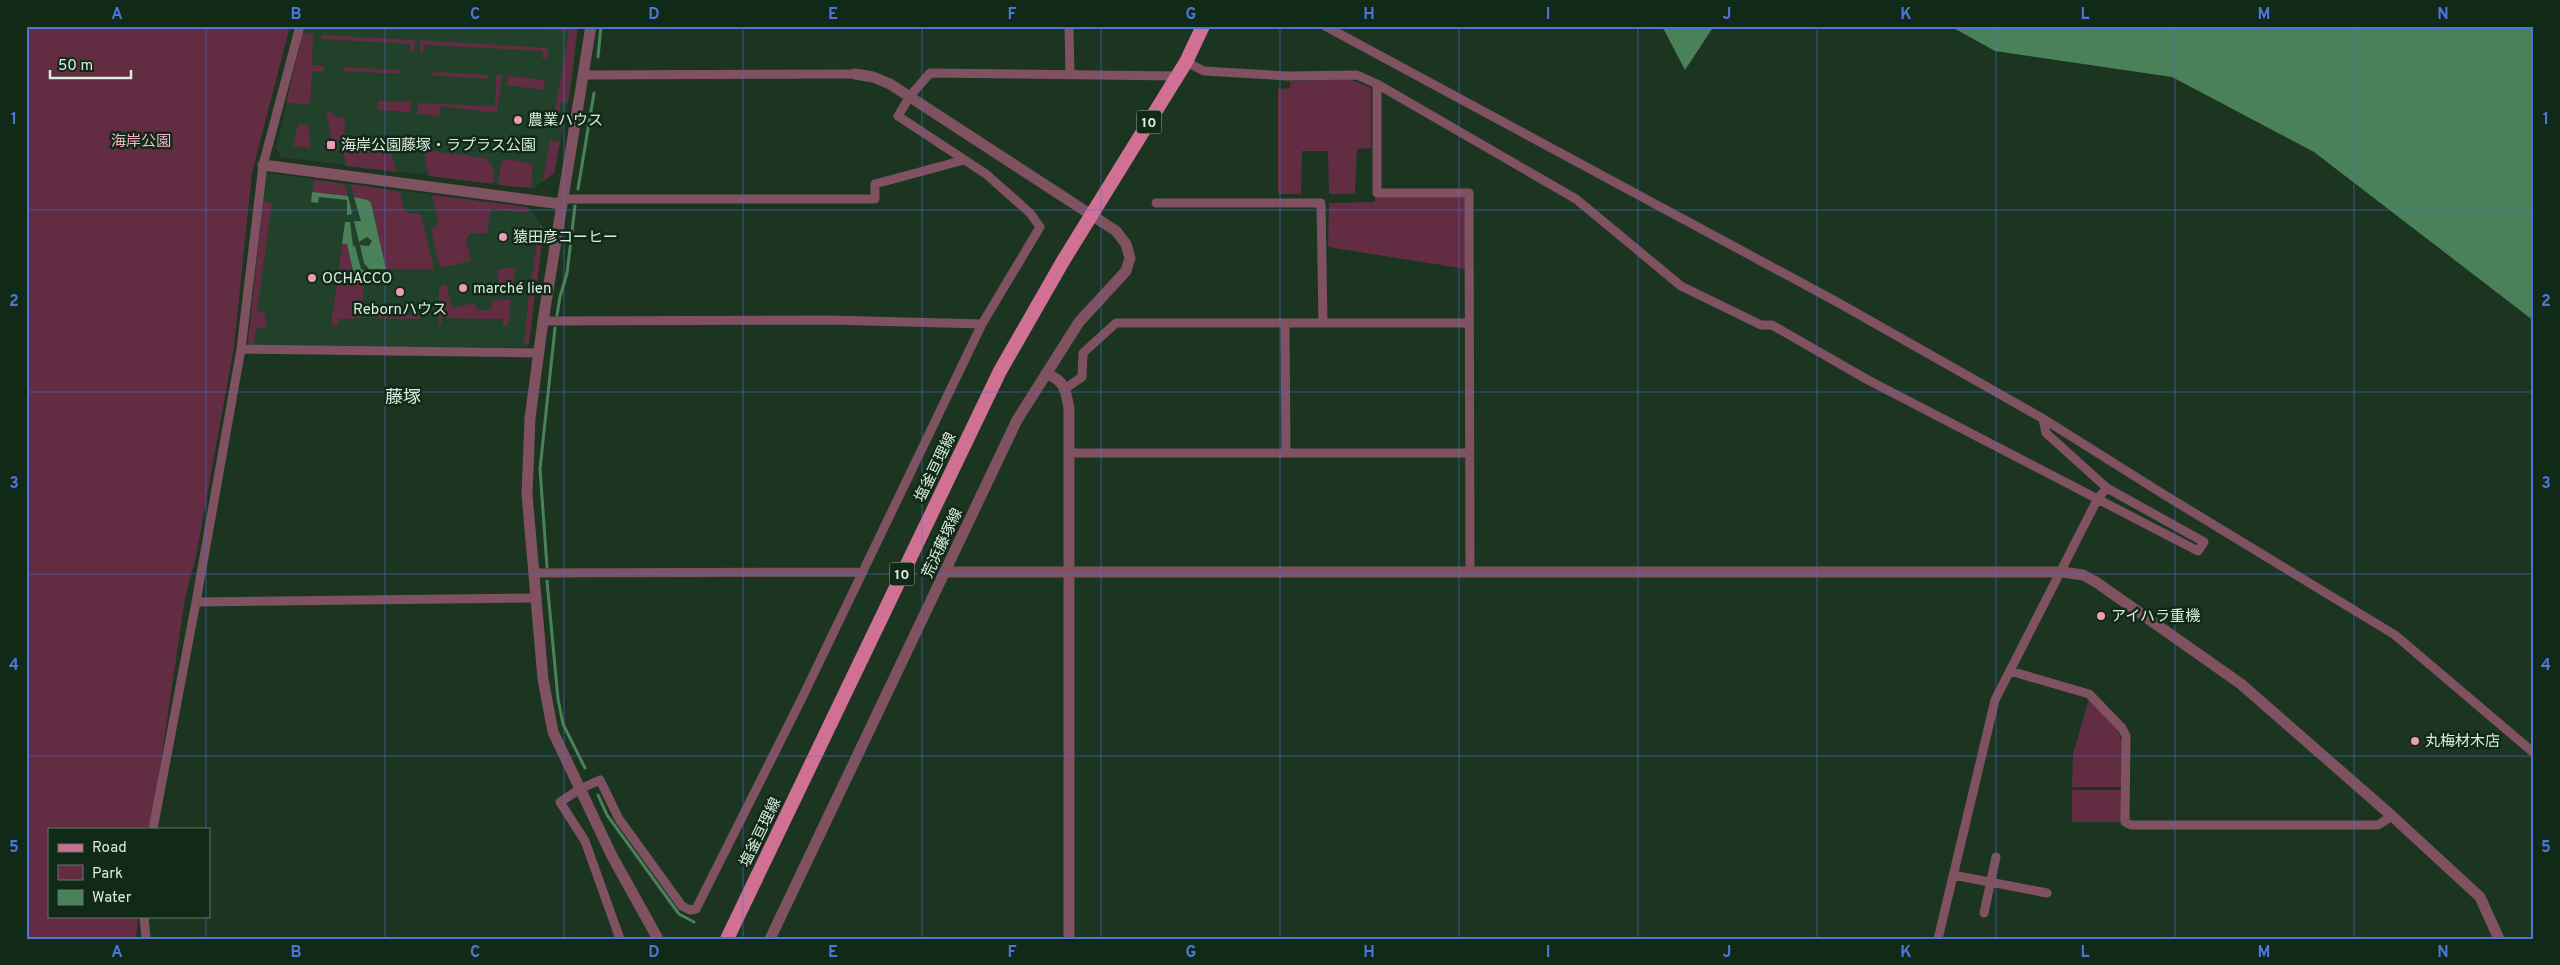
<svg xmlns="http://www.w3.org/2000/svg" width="2560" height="965" viewBox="0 0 2560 965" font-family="Overpass,'Noto Sans JP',sans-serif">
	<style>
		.built { fill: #21412a }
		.green { fill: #622d42 }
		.water { fill: #4a8158 }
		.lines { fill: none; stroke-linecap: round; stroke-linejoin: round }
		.stream { stroke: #4a8158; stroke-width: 3 }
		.minor { stroke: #7f5161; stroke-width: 9 }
		.tertiary { stroke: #7f5161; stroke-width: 11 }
		.primary { stroke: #cf7094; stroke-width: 14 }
		.grid { fill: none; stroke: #4d76da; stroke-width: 1; stroke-opacity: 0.55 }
		.poi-dot { fill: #ef9ab8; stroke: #112a18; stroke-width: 2 }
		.labels { text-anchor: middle; stroke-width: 5; stroke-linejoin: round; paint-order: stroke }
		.shield { fill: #112a18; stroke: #9fb2a3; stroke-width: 1 }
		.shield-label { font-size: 14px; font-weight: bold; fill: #dcecdf }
		.poi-label { font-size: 15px; fill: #dcecdf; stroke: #112a18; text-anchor: start }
		.park-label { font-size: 15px; fill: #fdb2cc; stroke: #112a18 }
		.street-label { font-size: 15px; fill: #dcecdf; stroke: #112a18 }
		.quarter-label { font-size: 18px; fill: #dcecdf; stroke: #112a18 }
		.neatline { fill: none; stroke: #4d76da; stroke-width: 2 }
		.grid-label { font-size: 16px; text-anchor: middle; font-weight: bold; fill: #4d76da }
	</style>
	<rect width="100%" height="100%" fill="#1b3521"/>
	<!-- built -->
	<path class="built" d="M305,26H578L571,90L554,173L534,188L281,157L276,149L277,143Z
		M267,173L528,207L544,229L528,347L247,346Z"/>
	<!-- green -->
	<path class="green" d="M26,26H290L252,173L234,347L196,557L185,598L151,829H49V916H138L136,939H26Z
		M481,26H578L568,102H561L559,115L565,116L563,129L552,127L569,31Z
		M303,32L313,35L312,65L324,66V72L312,71L310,104L286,103Z
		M322,35L415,40L414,52L410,51V44L321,39Z
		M420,40L548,48L547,59L542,58L543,51L424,45L423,53L420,52Z
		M344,67L400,70V74L343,71Z
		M431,72L488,75V79L431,75Z
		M496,75H502L497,113L441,106L439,116L417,114L418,103L495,106Z
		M508,76L545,80L543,90L507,85Z
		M1349,79L1371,88V148L1357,149L1355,194H1329L1328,151H1302L1301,194H1278V89L1290,88V81Z
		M378,101L411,102V112L378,110Z
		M326,111H329L338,118L345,116L344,138L338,141V151H334Z
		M298,124L308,125L311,148L293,146Z
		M550,140L560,142L554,173L543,181Z
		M348,143L390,147L396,172L346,166L342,146Z
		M423,150L486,158L494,168L493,184L429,176Z
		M506,159L533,164L531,188L498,185L501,162Z
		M314,180L345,184L348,196L312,192Z
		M351,184L400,192L404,210L408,213L421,214L434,269H386L371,203L368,200L354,197Z
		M432,195L528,207L527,213L491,209L487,233L470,234L466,239L471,261L440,268L431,230L439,223Z
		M1375,198H1466V269L1328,247L1329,203L1375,202Z
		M263,201L272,203L257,311L264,312L267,329L256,327L254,344L248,343Z
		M540,224L544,229L537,281L531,280Z
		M342,244H347L354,276L357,279H363L364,318L339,319L338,325H331Z
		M505,267L515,269L512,293L502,292L499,286L497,271Z
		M446,285L452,308L475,303L478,311L492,309L491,302L501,299L511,300L508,326H503V319L442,318L441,325H439V286Z
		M529,293L535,294L529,344H524Z
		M372,315H420V319L372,318Z
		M2089,699C2128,735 2122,735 2122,787H2072L2073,754Z
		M2072,790H2122V822H2072Z"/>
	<!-- water -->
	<path class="water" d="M1662,26H1714L1685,70Z
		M1950,26H2534V321L2314,152L2172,77L1995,51Z
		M312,192L348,196L352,214L347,215V200L319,197L318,203L311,202Z
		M354,197L368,200L371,203L386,269H369L364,263L360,245L369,246L372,241L367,237L359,242L354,221H361Z
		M345,222H350L353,246H355L361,269L367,272V279H357L354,275L347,244H342Z"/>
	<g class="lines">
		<!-- stream -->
		<path class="stream" d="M598,57L601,26
			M578,189L594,93
			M557,315L560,297L567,273L575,206
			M547,567L540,469L555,328
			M547,581L558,699L563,724L585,768
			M598,795L607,815L679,914L694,922"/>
		<!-- minor -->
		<path class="minor" d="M1069,26L1070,75
			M1325,26L1837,302L2042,418L2163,494L2395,635L2534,753
			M1186,62L1204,71L1287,76L1357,75L1377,84V193H1469L1470,573
			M584,75L855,74
			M1377,84L1576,199L1681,286L1761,325H1772L1868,380L2198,551L2204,542L2107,488
			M562,199H875V184L964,160
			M1156,203H1321L1323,323
			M543,321L829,320L982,324L1040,227L1030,213L986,174L898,116L910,96L930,73L1177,76
			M1285,323L1286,453
			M241,349L263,165L300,26
			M1066,388L1082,377L1083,353L1116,323H1469
			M1069,453H1469
			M535,573L863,572
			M537,598L196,602L241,349L539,353
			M2010,671L2089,694L2122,728L2126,736L2125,822L2131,825H2378L2392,816
			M153,829L196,602
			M1953,875L2047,893
			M1984,913L1996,857
			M144,916L146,939
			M620,939L585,841L560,802L580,789L600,780L619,819L682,906L690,910L696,909L802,698L982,324
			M1938,939L1995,700L2098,498L2107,488L2046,433L2043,419"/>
		<!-- tertiary -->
		<path class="tertiary" d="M591,26L543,321L530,418L527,494L543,679L553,732L612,856L658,939
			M263,165L561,204
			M1046,374C1065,380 1066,391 1069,409V939
			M945,572H2062L2083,575L2096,582L2241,684L2392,816L2480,897L2499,939
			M770,939L1017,420L1079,322L1126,271L1130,258L1126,244L1116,231L890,84L873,77L855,74"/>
		<!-- primary -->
		<path class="primary" d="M727,939L1000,371L1063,261L1186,62L1203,26"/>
	</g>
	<!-- grid -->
	<path class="grid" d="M206,26V829M385,26V939M564,26V939M743,26V939M922,26V939M1101,26V939M1280,26V939M1459,26V939M1638,26V939M1817,26V939M1996,26V939M2175,26V939M2354,26V939M26,210H2534M26,392H2534M26,574H2534M26,756H2534M206,916V939"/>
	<!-- markers -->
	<g class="poi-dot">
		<circle cx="518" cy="120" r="5"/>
		<rect x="326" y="140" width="10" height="10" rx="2.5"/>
		<circle cx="503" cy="237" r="5"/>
		<circle cx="312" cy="278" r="5"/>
		<circle cx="463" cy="288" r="5"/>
		<circle cx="400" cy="292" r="5"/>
		<circle cx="2101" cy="616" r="5"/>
		<circle cx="2415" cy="741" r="5"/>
	</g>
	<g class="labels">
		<!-- shield labels -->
		<g class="shield">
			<rect x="1136.5" y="110.5" width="25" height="23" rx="4"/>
			<rect x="889.5" y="562.5" width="25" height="23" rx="4"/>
		</g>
		<g class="shield-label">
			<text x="1149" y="127">10</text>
			<text x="902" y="579">10</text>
		</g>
		<!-- poi labels -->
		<g class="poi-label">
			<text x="528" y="125">農業ハウス</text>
			<text x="341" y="150">海岸公園藤塚・ラプラス公園</text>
			<text x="513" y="242">猿田彦コーヒー</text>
			<text x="322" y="283">OCHACCO</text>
			<text x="473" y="293">marché lien</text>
			<text x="400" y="314" text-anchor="middle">Rebornハウス</text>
			<text x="2111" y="621">アイハラ重機</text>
			<text x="2425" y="746">丸梅材木店</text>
		</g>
		<!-- park labels -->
		<g class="park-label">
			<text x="141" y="146">海岸公園</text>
		</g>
		<!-- street labels -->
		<g class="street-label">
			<text transform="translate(935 467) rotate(-64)" y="5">塩釜亘理線</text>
			<text transform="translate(942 543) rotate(-65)" y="5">荒浜藤塚線</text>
			<text transform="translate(760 832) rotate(-64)" y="5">塩釜亘理線</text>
		</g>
		<!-- quarter labels -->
		<g class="quarter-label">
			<text x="403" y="403">藤塚</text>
		</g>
	</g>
	<!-- border -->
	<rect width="2560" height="965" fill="none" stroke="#112a18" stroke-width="55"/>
	<!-- legend -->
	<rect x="48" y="828" width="162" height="90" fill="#112a18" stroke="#627868"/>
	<rect x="58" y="844" width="25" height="8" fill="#cf7094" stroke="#627868"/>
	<text x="92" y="852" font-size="15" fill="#dcecdf">Road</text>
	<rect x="58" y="865" width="25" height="15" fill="#622d42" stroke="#627868"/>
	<text x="92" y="878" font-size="15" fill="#dcecdf">Park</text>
	<rect x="58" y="890" width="25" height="15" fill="#4a8158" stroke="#627868"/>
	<text x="92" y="902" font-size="15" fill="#dcecdf">Water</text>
	<!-- scale -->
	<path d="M50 70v8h81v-8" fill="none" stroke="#dcecdf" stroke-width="2.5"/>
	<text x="58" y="70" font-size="15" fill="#dcecdf" stroke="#112a18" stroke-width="4" paint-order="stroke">50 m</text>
	<rect x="28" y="28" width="2504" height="910" class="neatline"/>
	<g class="grid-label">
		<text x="117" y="19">A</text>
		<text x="296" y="19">B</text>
		<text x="475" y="19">C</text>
		<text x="654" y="19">D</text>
		<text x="833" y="19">E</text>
		<text x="1012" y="19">F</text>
		<text x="1191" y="19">G</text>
		<text x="1369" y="19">H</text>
		<text x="1548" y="19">I</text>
		<text x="1727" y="19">J</text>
		<text x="1906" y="19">K</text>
		<text x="2085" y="19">L</text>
		<text x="2264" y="19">M</text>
		<text x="2443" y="19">N</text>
		<text x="14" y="124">1</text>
		<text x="2546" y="124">1</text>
		<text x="14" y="306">2</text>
		<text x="2546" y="306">2</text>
		<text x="14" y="488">3</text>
		<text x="2546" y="488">3</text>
		<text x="14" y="670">4</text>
		<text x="2546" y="670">4</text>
		<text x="14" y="852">5</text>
		<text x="2546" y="852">5</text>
		<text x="117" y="957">A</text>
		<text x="296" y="957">B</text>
		<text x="475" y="957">C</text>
		<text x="654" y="957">D</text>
		<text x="833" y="957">E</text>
		<text x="1012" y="957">F</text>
		<text x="1191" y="957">G</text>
		<text x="1369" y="957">H</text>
		<text x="1548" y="957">I</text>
		<text x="1727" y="957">J</text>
		<text x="1906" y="957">K</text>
		<text x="2085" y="957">L</text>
		<text x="2264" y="957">M</text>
		<text x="2443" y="957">N</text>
	</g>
</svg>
